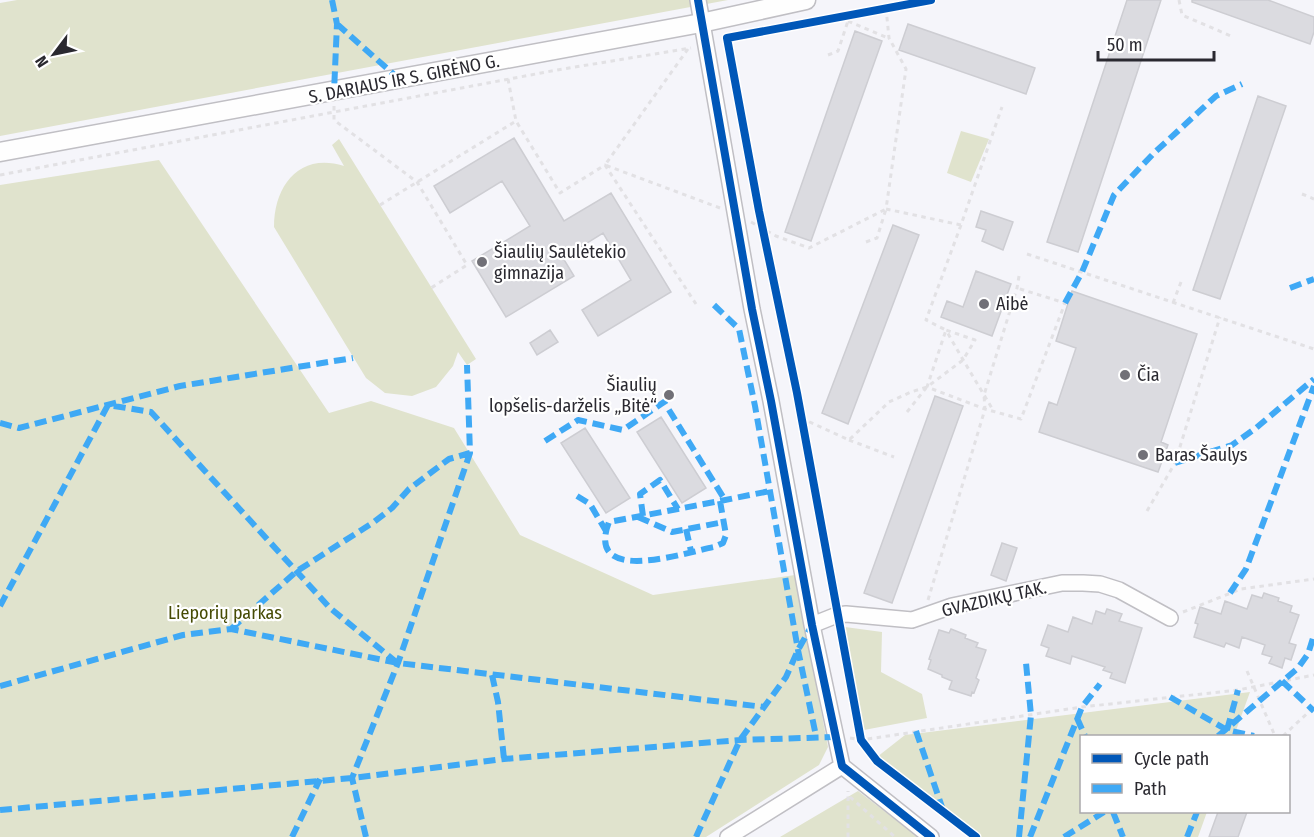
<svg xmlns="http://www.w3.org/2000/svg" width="1314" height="837" viewBox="0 0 1314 837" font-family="'Fira Sans Condensed',sans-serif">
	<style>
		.green { fill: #e0e3cd }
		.building { fill: #dbdbe0; stroke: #cdcdd2; stroke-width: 1.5 }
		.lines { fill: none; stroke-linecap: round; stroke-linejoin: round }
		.minor-casing { stroke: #c0bfc4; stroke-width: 18 }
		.tertiary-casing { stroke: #c0bfc4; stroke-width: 21 }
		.path { stroke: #e2e1e4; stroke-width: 3; stroke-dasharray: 4.5 4.5; stroke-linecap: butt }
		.minor { stroke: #fefefe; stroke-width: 15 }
		.tertiary { stroke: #fefefe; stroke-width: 18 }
		.quiet { stroke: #3fa9f5; stroke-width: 6; stroke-dasharray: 12 6; stroke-linecap: butt }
		.cycleway-casing { stroke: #fff; stroke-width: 11 }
		.cycleway { stroke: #0057b8; stroke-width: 8 }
		.poi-dot { fill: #717077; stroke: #fff; stroke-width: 2 }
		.labels { text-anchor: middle; stroke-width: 4.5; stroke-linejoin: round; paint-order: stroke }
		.street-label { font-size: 18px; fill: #2a2930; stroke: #fff }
		.poi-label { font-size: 18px; fill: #2a2930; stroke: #fff; text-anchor: start }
		.park-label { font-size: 18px; fill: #464b04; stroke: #fff }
	</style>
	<rect width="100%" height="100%" fill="#f5f5fa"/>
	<!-- green -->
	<path class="green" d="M17,0H728L0,136V3Z
		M961,131L989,139L971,182L947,173Z
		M339,139L476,359L467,365L458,352L453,366L436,387L412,396L385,393L366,378L274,227C274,186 299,152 344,166L332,145Z
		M159,160L329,413L371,401L454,428L520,535L653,595L795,575L828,747L819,765L706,837H0V185Z
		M845,627L882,632L881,672L922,694L927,718L864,730Z
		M1250,692L1234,736H1082V812H1207L1198,837H981L877,757L905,735Z
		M858,791L918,837H780Z"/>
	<!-- building -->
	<path class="building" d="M1127,0H1161L1078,252L1047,242Z
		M1192,0H1268L1314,17V32L1310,44L1192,2Z
		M908,24L1035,68L1026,94L899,50Z
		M855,31L882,41L811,241L785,232Z
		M1258,96L1286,106L1220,299L1193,290Z
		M514,138L564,221L611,193L671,292L598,336L582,310L631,280L603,233L563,258L574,276L506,317L472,261L530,226L502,181L450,213L434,186Z
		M981,211L1013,222L1003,250L982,241L986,230L976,227Z
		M893,225L919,235L848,424L822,413Z
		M976,271L1011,284L992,336L941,317L947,301L963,307Z
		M1072,291L1197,334L1161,442L1168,445L1158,472L1039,432L1049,402L1057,405L1076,348L1056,341Z
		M550,330L558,342L537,355L530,343Z
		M935,396L963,406L892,603L864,593Z
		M661,417L706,488L682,503L637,432Z
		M585,428L630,498L606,513L561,443Z
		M1002,543L1017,548L1006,581L991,575Z
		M1264,593L1279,598L1278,601L1292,606L1290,612L1299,615L1289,643L1296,645L1291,660L1285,658L1282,668L1269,663L1272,657L1262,654L1265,645L1242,637L1239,648L1226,643L1224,647L1194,637L1198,624L1195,623L1200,607L1221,614L1225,601L1247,609L1252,595L1262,598Z
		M1107,609L1122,614L1119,621L1142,628L1125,683L1110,678L1112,673L1103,670L1105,667L1072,656L1070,664L1046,656L1049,648L1041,645L1048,625L1068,632L1073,617L1092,624L1096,611L1105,614Z
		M951,629L966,635L965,638L978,643L976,647L986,650L976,678L979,680L974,693L972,692L971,696L949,689L952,681L942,677V675L928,669L931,660L929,659L939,630L949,633Z
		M1218,812H1247L1238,837H1209Z"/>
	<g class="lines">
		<!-- minor casing -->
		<g class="minor-casing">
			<path id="minor" d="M698,0L752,309L771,401L812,625L842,766L931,837
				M812,625L837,615L846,614L912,620L952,606L1062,583H1083L1100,584L1119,590L1170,618
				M728,837L842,766"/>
		</g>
		<!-- tertiary casing -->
		<g class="tertiary-casing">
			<path id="tertiary" d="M0,152L701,23L806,0"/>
		</g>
		<!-- path -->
		<path class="path" d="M1179,0L1182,15L1231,36
			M886,8L889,38L906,69L886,209L961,225L1002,107
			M848,21L888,38
			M688,49L605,165L720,208
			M828,55L838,51L850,15
			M508,79L516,121
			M334,106V120L417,182L467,265L431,288
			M0,175L557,70L691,48
			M1302,194L1314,199
			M380,205L516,121L560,193L605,165L696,304
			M751,222L776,236L809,248L886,209
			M961,225L926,320L946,330L927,387L985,409L1021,419L1065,303L1017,288
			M866,242L877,238L886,209
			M1027,254L1314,349
			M1173,303L1181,282
			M907,412L926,388
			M801,418L849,440L889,402L911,392L927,387L963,360L975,340L946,330C961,357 977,383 993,410
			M849,440L894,457
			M1147,511L1175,463L1220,317
			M928,600L985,409L984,395L1017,288L1019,276
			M1183,612L1241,589L1314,579
			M1247,671L1275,736
			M1283,736L1314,707
			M850,738L861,740L1082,707L1238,690L1314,675
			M850,797L895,837
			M848,837V791"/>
		<!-- minor -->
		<use href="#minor" class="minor"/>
		<!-- tertiary -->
		<use href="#tertiary" class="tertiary"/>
		<!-- quiet -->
		<path class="quiet" d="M332,0L337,24L334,92
			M337,24L400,80
			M1290,288L1314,279
			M1065,303L1082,272L1114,195L1154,153L1216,96L1242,84
			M714,305L739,329L755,406L798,650L816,736
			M0,423L19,428L180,386L353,358
			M545,441L578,420L623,430L664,402L725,500
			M1175,463L1232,445L1256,428L1314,379
			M577,496L590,504L606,531
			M720,501L726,535L723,543L714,547C687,552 584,587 609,522L720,501L770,491
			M643,516L640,494L660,480L678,509
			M638,517L672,532L724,522
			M686,529L691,551
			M1230,593L1246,569L1314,386
			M0,606L108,405L151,412L330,608L395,661
			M231,629L297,571L374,522L392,508L409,489L449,459L470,453
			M492,675L498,702L504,759
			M1282,681L1314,711
			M0,686L183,635L231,629L398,663L764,707
			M1170,697L1227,730L1254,736
			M1077,718L1085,736
			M1227,730L1238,690
			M916,731L943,810
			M1218,736L1298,668L1308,654L1314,635
			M0,810L352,778L504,759L740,740L836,737
			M1113,812L1123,837
			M292,837L320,779
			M366,837L352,778L398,663L470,453L467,365
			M696,837L740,740L786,677L798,650L812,625
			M1019,837L1031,715L1026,663
			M1030,837L1082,707L1100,684
			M1064,837L1104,812
			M1187,837L1197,812"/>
		<!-- cycleway casing -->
		<g class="cycleway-casing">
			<path id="cycleway" d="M698,0L752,309L771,401L812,625L842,766L931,837
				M931,0L727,38L759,211L797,393L861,740L877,761L976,837"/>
		</g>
		<!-- cycleway -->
		<use href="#cycleway" class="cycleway"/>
	</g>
	<!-- markers -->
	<g class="poi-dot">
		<circle cx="482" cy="262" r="6"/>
		<circle cx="984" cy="304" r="6"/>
		<circle cx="1125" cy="375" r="6"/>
		<circle cx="669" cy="395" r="6"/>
		<circle cx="1143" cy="455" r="6"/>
	</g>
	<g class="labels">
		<!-- street labels -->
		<g class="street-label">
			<text transform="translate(404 79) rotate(-11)" y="6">S. DARIAUS IR S. GIRĖNO G.</text>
			<text transform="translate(994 599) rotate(-13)" y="6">GVAZDIKŲ TAK.</text>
		</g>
		<!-- poi labels -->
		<g class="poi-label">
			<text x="494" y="258">Šiaulių Saulėtekio<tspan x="494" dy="21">gimnazija</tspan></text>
			<text x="996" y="310">Aibė</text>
			<text x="1137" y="381">Čia</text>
			<text x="657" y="391" text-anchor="end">Šiaulių<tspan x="657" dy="21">lopšelis-darželis „Bitė“</tspan></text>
			<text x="1155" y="461">Baras Šaulys</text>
		</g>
		<!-- park labels -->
		<g class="park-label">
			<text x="225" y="619">Lieporių parkas</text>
		</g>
	</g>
	<!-- legend -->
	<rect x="1080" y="735" width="210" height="78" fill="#ffffff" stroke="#aaa9ac" stroke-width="1.5"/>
	<rect x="1092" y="754" width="30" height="9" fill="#0057b8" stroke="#aaa9ac" stroke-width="1.5"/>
	<text x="1134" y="765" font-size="18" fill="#2a2930">Cycle path</text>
	<rect x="1092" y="784" width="30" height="9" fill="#3fa9f5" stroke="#aaa9ac" stroke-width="1.5"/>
	<text x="1134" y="795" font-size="18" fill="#2a2930">Path</text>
	<!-- north arrow -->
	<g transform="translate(54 54) rotate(238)" stroke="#ffffff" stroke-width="4.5" paint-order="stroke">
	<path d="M0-4.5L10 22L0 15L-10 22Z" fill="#2a2930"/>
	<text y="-9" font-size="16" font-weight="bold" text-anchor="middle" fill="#2a2930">N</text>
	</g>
	<!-- scale -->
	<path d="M1098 51v9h116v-9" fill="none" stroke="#2a2930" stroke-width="3"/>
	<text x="1107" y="51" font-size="18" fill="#2a2930" stroke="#ffffff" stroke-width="4.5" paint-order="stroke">50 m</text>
</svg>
